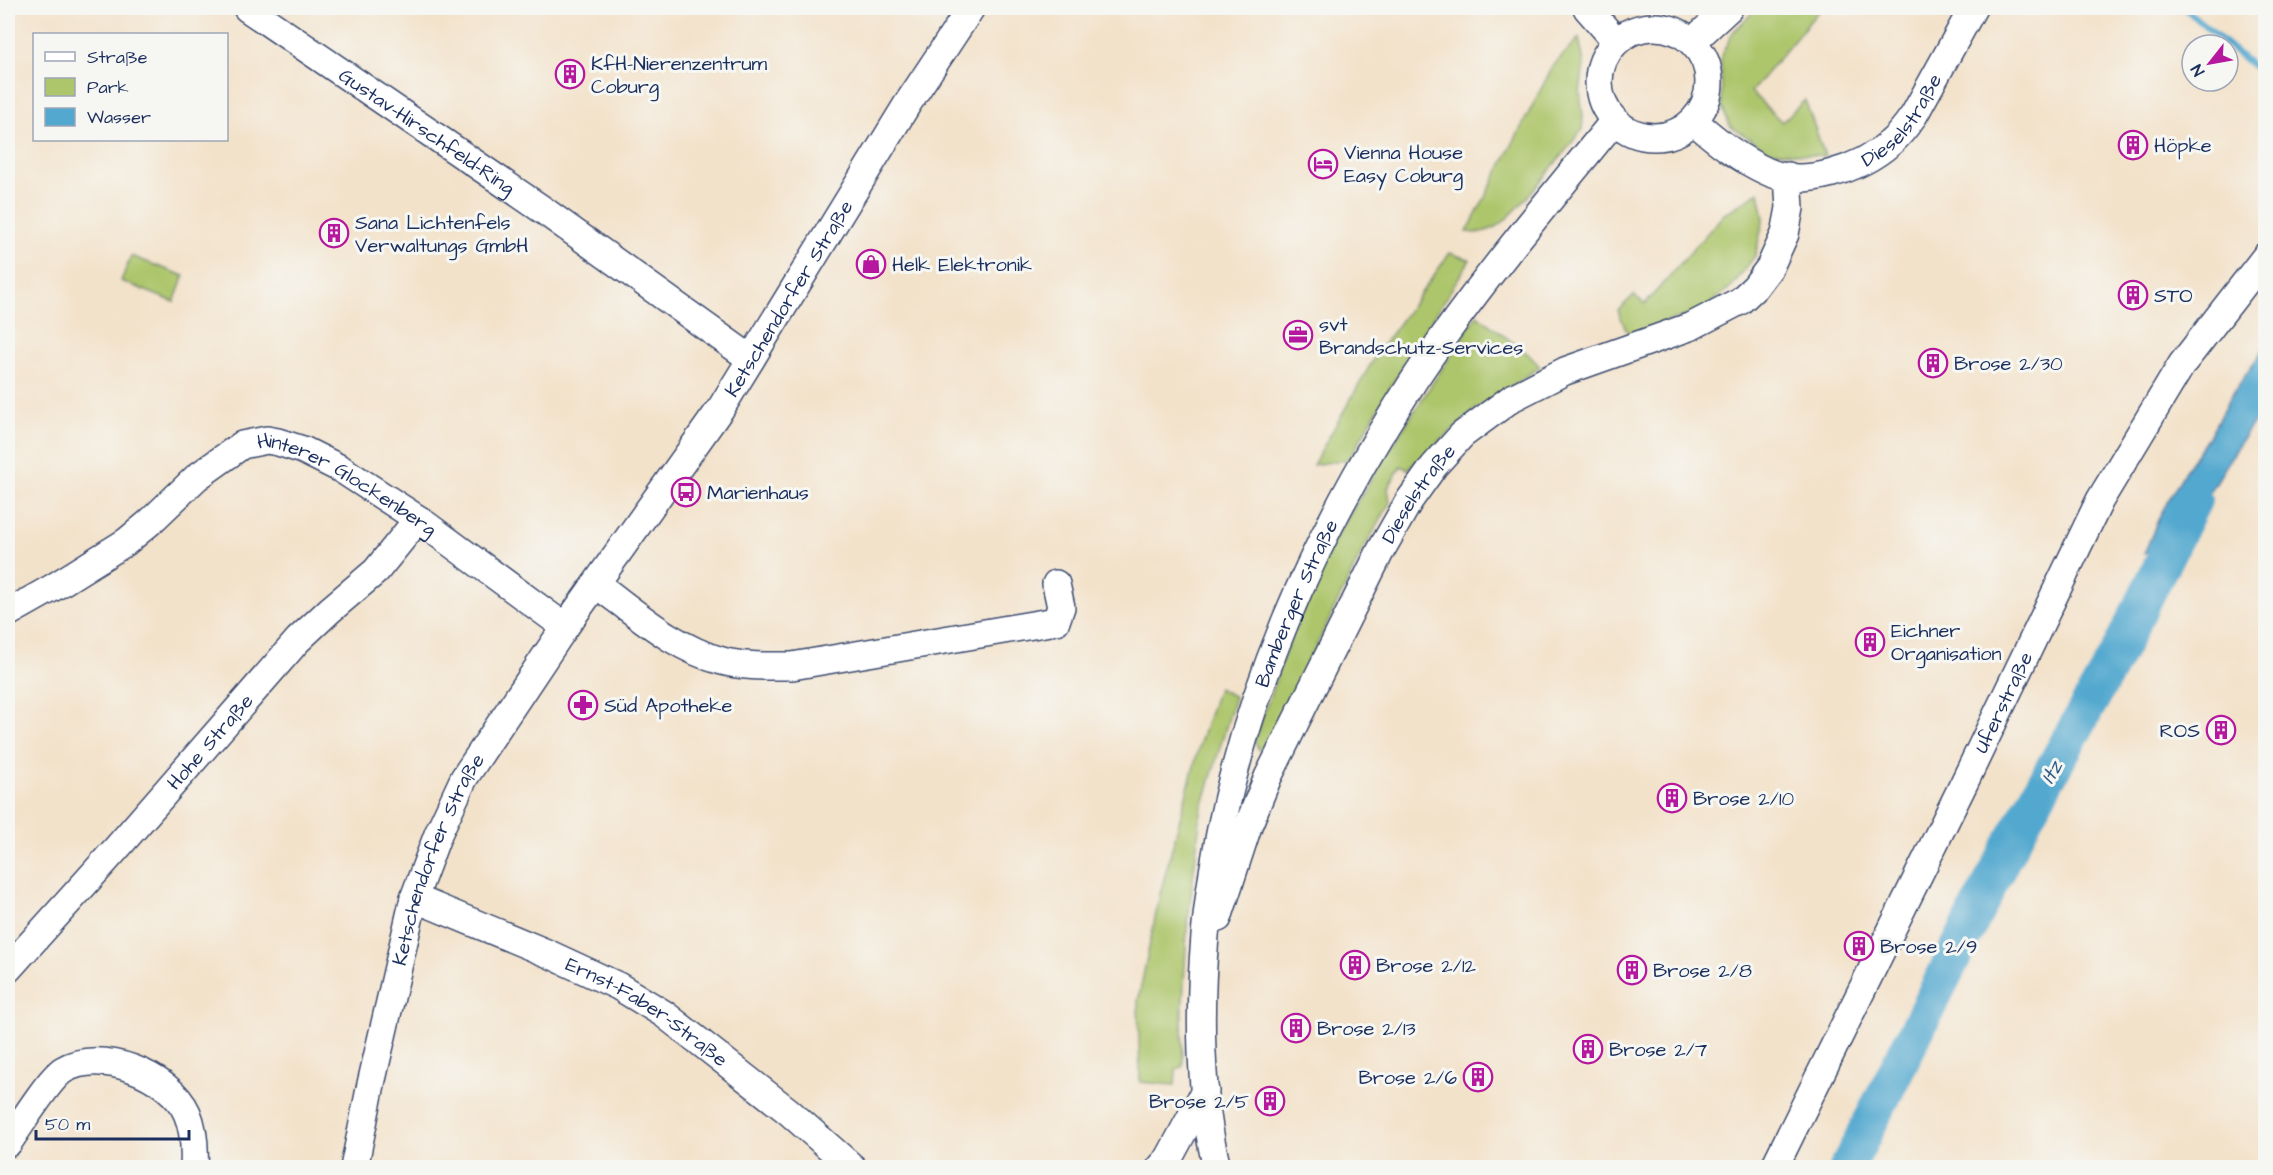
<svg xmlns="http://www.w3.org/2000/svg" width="2273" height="1175" viewBox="0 0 2273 1175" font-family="'Architects Daughter',sans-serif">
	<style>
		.green { fill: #adc66c; stroke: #647a65; stroke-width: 1.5 }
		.water { fill: #53a8cf; stroke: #376c96; stroke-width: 1.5 }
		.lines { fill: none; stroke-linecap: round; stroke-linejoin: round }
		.stream { stroke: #53a8cf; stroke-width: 6 }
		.river { stroke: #53a8cf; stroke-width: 36 }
		.minor-casing { stroke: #3b4a6e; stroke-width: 30 }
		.minor { stroke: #fff; stroke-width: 27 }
		.labels { text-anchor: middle; stroke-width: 6; stroke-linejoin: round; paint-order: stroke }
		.poi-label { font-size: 20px; fill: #1b2f5e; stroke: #f6f6f2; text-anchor: start }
		.street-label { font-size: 20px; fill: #1b2f5e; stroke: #f6f6f2 }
		.water-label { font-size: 21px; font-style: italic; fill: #2f5986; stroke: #f6f6f2 }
	</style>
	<rect width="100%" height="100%" fill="#f6f6f2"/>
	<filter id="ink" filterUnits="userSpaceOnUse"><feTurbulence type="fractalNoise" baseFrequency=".0167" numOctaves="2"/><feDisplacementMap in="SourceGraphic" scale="12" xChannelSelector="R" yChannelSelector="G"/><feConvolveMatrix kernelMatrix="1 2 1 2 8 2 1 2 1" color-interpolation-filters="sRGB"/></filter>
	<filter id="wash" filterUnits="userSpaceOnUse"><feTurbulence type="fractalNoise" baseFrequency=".008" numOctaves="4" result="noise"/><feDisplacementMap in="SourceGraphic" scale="24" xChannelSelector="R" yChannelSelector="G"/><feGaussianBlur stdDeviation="1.35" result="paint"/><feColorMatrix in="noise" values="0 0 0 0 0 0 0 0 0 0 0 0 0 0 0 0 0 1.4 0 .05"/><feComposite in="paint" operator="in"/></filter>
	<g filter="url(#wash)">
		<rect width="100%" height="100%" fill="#f3e2ca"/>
		<!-- green -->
		<path class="green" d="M1757,8H1821L1751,92L1782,122L1805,100L1825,156L1769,151L1730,126L1722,107L1721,56L1733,32Z
			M1579,38L1584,63L1580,93L1583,116L1582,130C1565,150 1515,218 1494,228C1485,232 1477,234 1467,232L1553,66Z
			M1759,192L1764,218L1755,256L1732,286L1701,311L1631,333L1626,330L1618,311L1634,295L1645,304L1724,214Z
			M1450,253L1470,260L1405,362L1349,459L1313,465L1376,355Z
			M131,256L184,276L174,302L121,281Z
			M1477,315L1532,357L1540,367L1475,410L1408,469L1401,466L1388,488L1390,503L1362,552L1266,749L1259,750L1254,742L1285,653L1328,551L1382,461Z
			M1218,688L1235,697L1201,811L1187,929L1182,1018L1183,1066L1176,1070L1175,1085L1140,1082L1138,1001L1160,894L1200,743Z"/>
		<!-- water -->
		<path class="water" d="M2265,347V409L2248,430L2198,512L2190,536L2144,554L2160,515L2185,471L2209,436L2231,396Z"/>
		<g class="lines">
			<!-- stream -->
			<path class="stream" d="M2184,8L2266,77"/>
			<!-- river -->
			<path class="river" d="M1847,1168L2010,845L2117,654L2194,500"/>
		</g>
	</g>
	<g filter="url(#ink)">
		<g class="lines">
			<!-- minor casing -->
			<g class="minor-casing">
				<g id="minor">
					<path id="s1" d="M247,8L543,210L751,359"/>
					<path d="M1587,8L1616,41"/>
					<circle cx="1654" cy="82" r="55"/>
					<path d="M1692,42L1729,8"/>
					<path id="s2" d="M1694,121C1715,140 1740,159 1766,171C1803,189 1860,169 1890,143C1900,135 1907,125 1914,115L1973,8"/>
					<path d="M596,584C636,613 674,648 722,661C744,667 769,666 792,666L1056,621L1061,607L1056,584"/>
					<path id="s3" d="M8,613L54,587L126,542L150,522L197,477L242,445L267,440L278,442L303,450L341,469L418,519L565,627"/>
					<path id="s4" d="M414,898L549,954L618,986L664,1014L788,1111L853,1168"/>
					<path id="s5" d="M1218,918L1248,826L1268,777L1380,552L1409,501L1434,466L1462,435L1512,398L1565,371L1692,326L1740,301L1755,287L1770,267L1785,234L1790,208L1788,176"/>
					<path id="s6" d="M8,969L116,849L298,640L330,610L376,571L418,519"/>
					<path d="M8,1143C20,1126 48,1080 63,1070C100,1047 170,1075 187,1113C194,1129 195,1150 194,1168"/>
					<path id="s7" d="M354,1168L371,1084L414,898L438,834L464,778L565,627L721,408L908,103L971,8"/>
					<path d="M1160,1168L1169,1158L1205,1091"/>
					<path id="s8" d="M1217,1168C1199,1097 1199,1008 1205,936C1225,719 1320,513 1444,336C1497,262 1556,192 1614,121"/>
					<path id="s9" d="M1774,1168L1965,781L2100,500L2182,364L2266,256"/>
				</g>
			</g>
			<!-- minor -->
			<use href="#minor" class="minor"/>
		</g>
	</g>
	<!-- icons -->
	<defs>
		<g id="building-ring" transform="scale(1.5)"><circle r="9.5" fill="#f6f6f2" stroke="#b5179e" stroke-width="1.5"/><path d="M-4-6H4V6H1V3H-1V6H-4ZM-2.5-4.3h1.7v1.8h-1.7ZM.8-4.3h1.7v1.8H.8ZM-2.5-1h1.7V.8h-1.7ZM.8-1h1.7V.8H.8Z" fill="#b5179e"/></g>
		<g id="hotel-ring" transform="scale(1.5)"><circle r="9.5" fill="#f6f6f2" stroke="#b5179e" stroke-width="1.5"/><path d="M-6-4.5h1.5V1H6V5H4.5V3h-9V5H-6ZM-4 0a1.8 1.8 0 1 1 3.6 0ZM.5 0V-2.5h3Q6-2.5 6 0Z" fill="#b5179e"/></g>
		<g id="shop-ring" transform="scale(1.5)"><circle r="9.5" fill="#f6f6f2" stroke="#b5179e" stroke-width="1.5"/><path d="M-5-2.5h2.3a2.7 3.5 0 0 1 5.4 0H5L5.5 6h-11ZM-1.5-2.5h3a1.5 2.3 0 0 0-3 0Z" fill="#b5179e"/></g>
		<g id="office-ring" transform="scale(1.5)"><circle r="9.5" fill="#f6f6f2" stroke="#b5179e" stroke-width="1.5"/><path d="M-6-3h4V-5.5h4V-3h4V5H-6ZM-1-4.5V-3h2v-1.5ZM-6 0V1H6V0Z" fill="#b5179e"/></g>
		<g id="bus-ring" transform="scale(1.5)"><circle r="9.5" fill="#f6f6f2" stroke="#b5179e" stroke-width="1.5"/><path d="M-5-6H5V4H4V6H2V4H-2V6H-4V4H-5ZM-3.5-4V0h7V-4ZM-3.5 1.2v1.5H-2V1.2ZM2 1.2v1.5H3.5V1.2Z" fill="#b5179e"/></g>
		<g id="pharmacy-ring" transform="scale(1.5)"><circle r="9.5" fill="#f6f6f2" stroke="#b5179e" stroke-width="1.5"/><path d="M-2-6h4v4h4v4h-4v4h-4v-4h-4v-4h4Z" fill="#b5179e"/></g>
	</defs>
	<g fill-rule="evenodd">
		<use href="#building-ring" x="570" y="74"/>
		<use href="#building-ring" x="2133" y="145"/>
		<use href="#hotel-ring" x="1323" y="164"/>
		<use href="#building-ring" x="334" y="233"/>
		<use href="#shop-ring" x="871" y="264"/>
		<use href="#building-ring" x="2133" y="295"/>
		<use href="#office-ring" x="1298" y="335"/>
		<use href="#building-ring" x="1933" y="363"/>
		<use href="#bus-ring" x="686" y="492"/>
		<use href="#building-ring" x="1870" y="642"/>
		<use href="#pharmacy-ring" x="583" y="705"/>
		<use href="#building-ring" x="2221" y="730"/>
		<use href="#building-ring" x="1672" y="798"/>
		<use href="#building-ring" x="1859" y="946"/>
		<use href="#building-ring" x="1355" y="965"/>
		<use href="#building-ring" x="1632" y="970"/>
		<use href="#building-ring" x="1296" y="1028"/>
		<use href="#building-ring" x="1588" y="1049"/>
		<use href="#building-ring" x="1478" y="1077"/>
		<use href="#building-ring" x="1270" y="1101"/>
	</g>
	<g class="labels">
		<!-- poi labels -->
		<g class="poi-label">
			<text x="591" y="70">KfH-Nierenzentrum<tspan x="591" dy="23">Coburg</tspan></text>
			<text x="2154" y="152">Höpke</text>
			<text x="1344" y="159">Vienna House<tspan x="1344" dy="23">Easy Coburg</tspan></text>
			<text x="355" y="229">Sana Lichtenfels<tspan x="355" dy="23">Verwaltungs GmbH</tspan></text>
			<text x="892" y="271">Helk Elektronik</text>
			<text x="2154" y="302">STO</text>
			<text x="1319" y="331">svt<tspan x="1319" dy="23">Brandschutz-Services</tspan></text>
			<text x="1954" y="370">Brose 2/30</text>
			<text x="707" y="499">Marienhaus</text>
			<text x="1891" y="637">Eichner<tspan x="1891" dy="23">Organisation</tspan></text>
			<text x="604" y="712">Süd Apotheke</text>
			<text x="2200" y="737" text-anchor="end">ROS</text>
			<text x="1693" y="805">Brose 2/10</text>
			<text x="1880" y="953">Brose 2/9</text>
			<text x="1376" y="972">Brose 2/12</text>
			<text x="1653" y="977">Brose 2/8</text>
			<text x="1317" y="1035">Brose 2/13</text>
			<text x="1609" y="1056">Brose 2/7</text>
			<text x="1457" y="1084" text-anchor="end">Brose 2/6</text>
			<text x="1249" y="1108" text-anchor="end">Brose 2/5</text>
		</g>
		<!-- street labels -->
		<g class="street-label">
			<text dy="7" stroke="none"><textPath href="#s2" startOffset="246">Dieselstraße</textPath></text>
			<text dy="7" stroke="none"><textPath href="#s1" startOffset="218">Gustav-Hirschfeld-Ring</textPath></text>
			<text dy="7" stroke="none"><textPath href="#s7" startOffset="986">Ketschendorfer Straße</textPath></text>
			<text dy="7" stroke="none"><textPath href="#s3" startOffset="406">Hinterer Glockenberg</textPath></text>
			<text dy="7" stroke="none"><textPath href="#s5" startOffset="471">Dieselstraße</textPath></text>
			<text dy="7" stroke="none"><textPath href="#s8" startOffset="580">Bamberger Straße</textPath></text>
			<text dy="7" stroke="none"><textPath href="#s9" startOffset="519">Uferstraße</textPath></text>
			<text dy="7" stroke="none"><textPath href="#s6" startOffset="304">Hohe Straße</textPath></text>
			<text dy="7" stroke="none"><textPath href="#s7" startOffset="321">Ketschendorfer Straße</textPath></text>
			<text dy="7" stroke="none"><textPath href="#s4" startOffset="260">Ernst-Faber-Straße</textPath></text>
		</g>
		<!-- water labels -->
		<g class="water-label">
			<text transform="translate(2051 772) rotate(-61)" y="7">Itz</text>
		</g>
	</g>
	<!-- margin -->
	<rect width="2273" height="1175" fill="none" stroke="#f6f6f2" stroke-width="30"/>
	<!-- legend -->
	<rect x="33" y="33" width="195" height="108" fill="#f6f6f2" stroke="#9ea6b7" stroke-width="1.5"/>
	<rect x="45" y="52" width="30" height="9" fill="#ffffff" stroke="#9ea6b7" stroke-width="1.5"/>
	<text x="87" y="63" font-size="18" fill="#1b2f5e">Straße</text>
	<rect x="45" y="78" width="30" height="18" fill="#adc66c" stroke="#9ea6b7" stroke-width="1.5"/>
	<text x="87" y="93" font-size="18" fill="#1b2f5e">Park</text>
	<rect x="45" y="108" width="30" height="18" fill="#53a8cf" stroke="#9ea6b7" stroke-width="1.5"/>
	<text x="87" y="123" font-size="18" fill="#1b2f5e">Wasser</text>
	<!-- north arrow -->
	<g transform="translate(2210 63) rotate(239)"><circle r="28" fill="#f6f6f2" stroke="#9ea6b7" stroke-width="1.5"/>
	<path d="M0-4.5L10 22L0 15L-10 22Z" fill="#b5179e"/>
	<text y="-9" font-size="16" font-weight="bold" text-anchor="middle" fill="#1b2f5e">N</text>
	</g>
	<!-- scale -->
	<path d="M36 1130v9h153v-9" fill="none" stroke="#1b2f5e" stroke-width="3"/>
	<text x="45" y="1130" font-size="18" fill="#1b2f5e" stroke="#f6f6f2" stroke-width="4.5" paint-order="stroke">50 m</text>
</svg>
